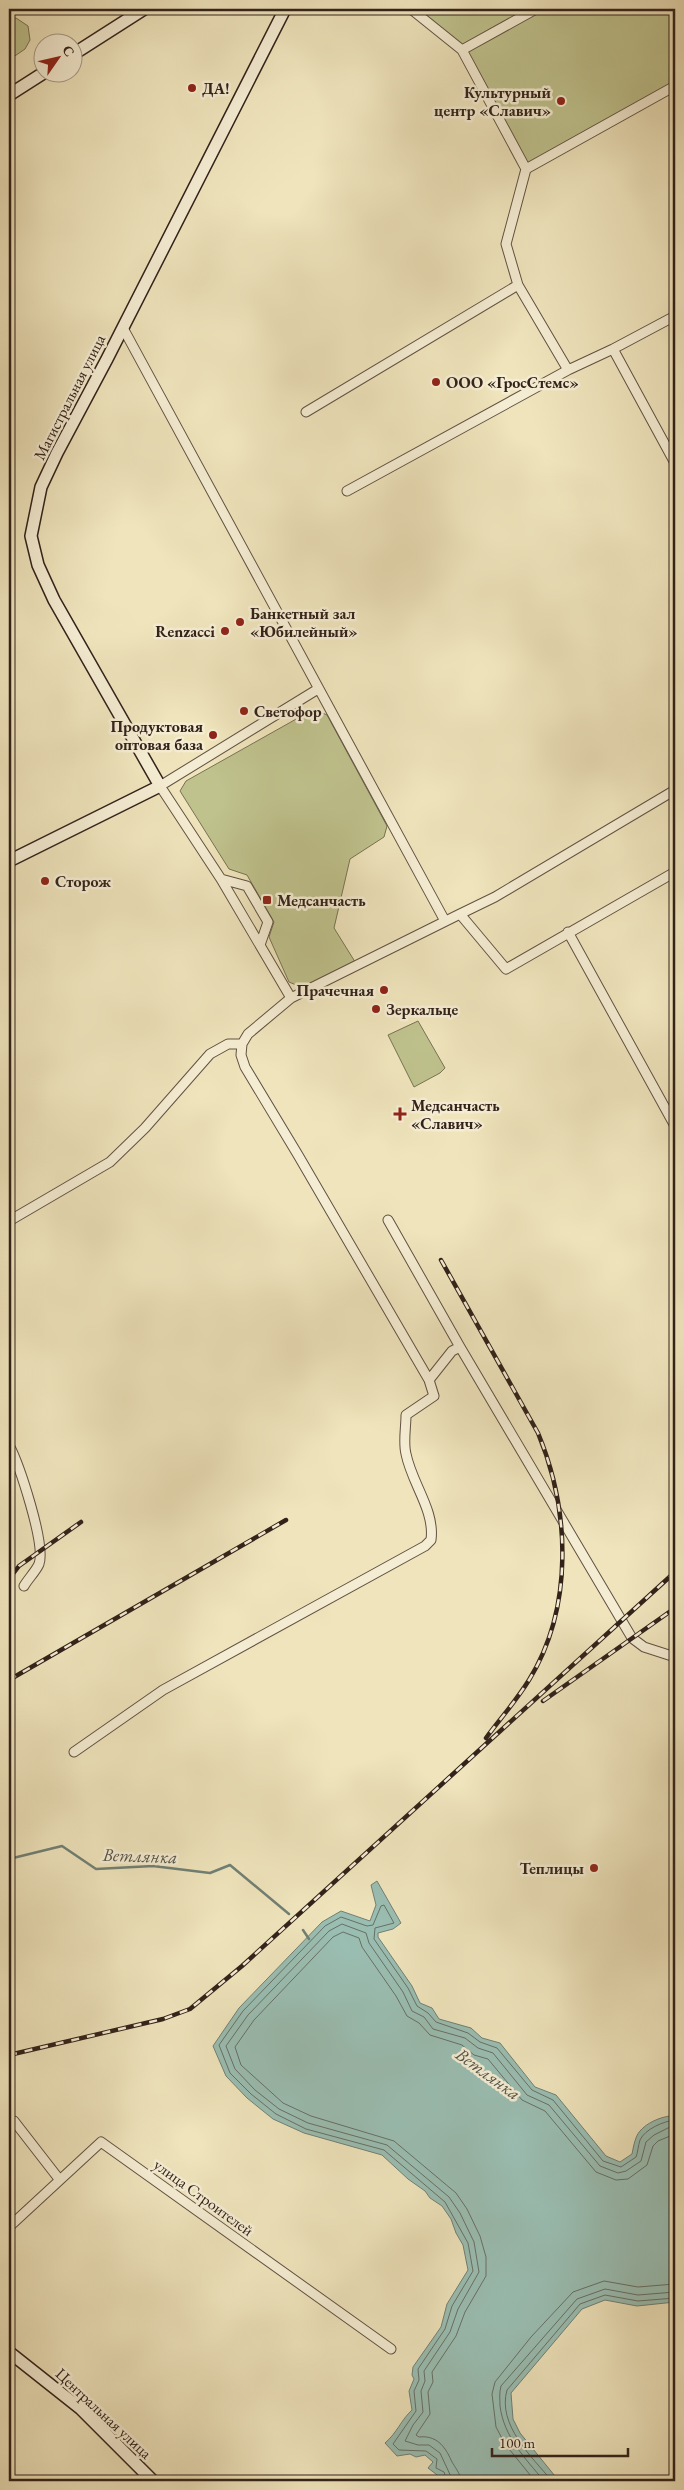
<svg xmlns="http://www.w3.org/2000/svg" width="684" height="2490" viewBox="0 0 684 2490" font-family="'EB Garamond',serif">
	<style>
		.green { fill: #bfc28d; stroke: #787254 }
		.water { fill: #9abeb2; stroke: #708075 }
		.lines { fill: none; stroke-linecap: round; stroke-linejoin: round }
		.shore { stroke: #667066; stroke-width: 1 }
		.stream { stroke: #708075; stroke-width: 2.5 }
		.street-casing { stroke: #615242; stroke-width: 11 }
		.secondary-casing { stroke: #32221a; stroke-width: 14 }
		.street { stroke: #f5edd3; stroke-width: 9 }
		.secondary { stroke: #f5edd3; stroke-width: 11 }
		.rail-casing { stroke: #32221a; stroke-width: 4.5 }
		.rail { stroke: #f5edd3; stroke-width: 2.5; stroke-dasharray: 8; stroke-linecap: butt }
		.poi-dot { fill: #8f2418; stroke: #f5edd3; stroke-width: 2 }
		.labels { text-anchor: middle; stroke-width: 5; stroke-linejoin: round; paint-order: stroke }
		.poi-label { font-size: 16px; font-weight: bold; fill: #32221a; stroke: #f5edd3; text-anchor: start }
		.street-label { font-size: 16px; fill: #32221a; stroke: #f5edd3 }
		.water-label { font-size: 18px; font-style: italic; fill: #515148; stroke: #f5edd3 }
	</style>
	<rect width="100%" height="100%" fill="#efe4bc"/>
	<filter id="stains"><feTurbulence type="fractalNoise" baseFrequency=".004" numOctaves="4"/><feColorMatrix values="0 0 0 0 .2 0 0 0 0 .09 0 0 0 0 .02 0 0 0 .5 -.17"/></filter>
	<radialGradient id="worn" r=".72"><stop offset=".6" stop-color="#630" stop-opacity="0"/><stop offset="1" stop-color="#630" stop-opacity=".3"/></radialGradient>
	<!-- green -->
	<path class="green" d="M411,9H675V86L526,169L462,50Z
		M16,18L28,26L30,40L25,49L9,60V19Z
		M314,709L327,715L387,826L384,837L350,859L334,928L357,965L303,988L289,982L269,937L274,922L247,875L229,869L180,791L186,781Z
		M418,1021L445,1068L440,1073L414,1087L388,1035Z"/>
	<!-- water -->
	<path class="water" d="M377,1881L401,1923L393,1929L378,1933V1937L412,1986L420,2003L432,2008L439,2019L471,2028L482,2038L500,2043L535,2087L556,2095L606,2156L620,2162L632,2154C633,2149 634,2143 636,2138C640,2125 662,2115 675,2116V2302L637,2306L605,2300L582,2309L511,2393L513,2419L520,2433L559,2481H445L428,2468L433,2462L425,2455L416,2457L410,2454L397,2456L385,2443C397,2433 401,2420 412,2410L409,2391L414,2379L412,2375L413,2367L441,2327L447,2304L468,2270L463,2245L456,2233L451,2219L442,2206L430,2198L425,2191L408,2179L382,2155L304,2133L273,2119L247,2098L226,2076L213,2046L239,2008L322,1922L341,1911L370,1921L376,1905L371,1885Z"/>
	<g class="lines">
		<!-- shore -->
		<path class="shore" d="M447,2481L444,2472L436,2468L437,2459L426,2451L399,2450L393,2444L416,2411L414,2391L419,2380L418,2369L445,2329L452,2306L473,2271L468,2243L445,2202L384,2150L306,2129L276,2114L251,2094L230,2073L219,2045L243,2011L325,1926L341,1917L367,1926L373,1925L381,1906L384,1905L394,1923L375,1928L374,1939L408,1988L417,2006L428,2013L436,2022L468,2033L480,2042L497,2048L532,2090L553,2100L603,2161L621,2167L636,2157C638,2152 638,2146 640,2140C645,2129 664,2121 675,2120
			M453,2481L440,2453L429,2445H418L405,2441L413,2425L423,2412L421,2391L425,2381L424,2371L450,2332L458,2309L479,2272L474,2242L460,2213L449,2197L387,2145L308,2123L279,2109L255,2090L235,2069L226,2046L248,2015L329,1931L342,1924L366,1933L369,1943L403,1992L412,2011L424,2017L433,2029L465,2038L478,2048L493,2053L527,2095L549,2105L600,2166L618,2173L626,2171L641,2161L646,2142L654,2135L670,2127H675
			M461,2481C460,2472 455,2468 451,2460C445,2446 436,2435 419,2437L416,2435L430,2414L428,2392L433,2382L432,2372L456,2336L465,2312L486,2276V2257L480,2236L467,2209L456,2193L394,2141L311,2116L283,2103L241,2065L235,2047L254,2020L333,1937L343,1932L359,1938L362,1947L396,1996L407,2016L419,2023L430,2035L462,2045L474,2055L488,2059L522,2100L545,2111L596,2172L616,2180L628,2179L647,2165L653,2146L658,2141L675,2134
			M535,2481L505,2444L496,2427L492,2394L495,2382L531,2337L573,2292L604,2281L638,2287L675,2284
			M544,2481C525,2458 504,2437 500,2406C500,2399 499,2393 501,2386L577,2299L605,2289L638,2295L675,2292
			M552,2481C532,2457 497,2425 507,2390L580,2304L605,2295L638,2301L675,2298"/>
		<!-- stream -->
		<path class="stream" d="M9,1859L62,1846L96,1869L153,1866L210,1873L230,1865L289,1914
			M303,1930L309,1939"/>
		<!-- street casing -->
		<g class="street-casing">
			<path id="street" d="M411,9L462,50L526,169L675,86
				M462,50L536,9
				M526,169L506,244L518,285L568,370
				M123,328L445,921
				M613,349L675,316
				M306,412L518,285
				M347,491L568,370L613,349L675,463
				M221,879L247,886L268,922L260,945
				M460,914L495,897L675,790
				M568,932L675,1126
				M291,998L221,879L160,786L318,689
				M388,1220L460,1347L632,1638L644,1647L675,1657
				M9,1221L110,1162L145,1128L210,1054L228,1044H242
				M429,1380L298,1155L245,1067L241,1055L242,1044L248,1034L291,998L460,914L506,969L675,872
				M9,1445C19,1464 46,1544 39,1564C36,1571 28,1579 24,1586
				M74,1752L163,1690L425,1546L431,1540C435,1510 412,1484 406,1454C403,1442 406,1428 406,1415L434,1396L429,1380L452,1351L460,1347
				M14,2121L59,2179
				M9,2227L101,2142L391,2349"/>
		</g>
		<!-- secondary casing -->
		<g class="secondary-casing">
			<path id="secondary" d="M72,55L144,9
				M9,95L45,72
				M9,861L160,786L54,600L38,565L31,536L41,487L57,453L107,359L285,9
				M9,2352L81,2409L153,2481"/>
		</g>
		<!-- street -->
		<use href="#street" class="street"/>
		<!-- secondary -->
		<use href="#secondary" class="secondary"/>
		<!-- rail casing -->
		<g class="rail-casing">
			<path id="rail" d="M441,1260L538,1433C570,1510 574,1607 529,1680C516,1701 500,1719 486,1738
				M9,1579L19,1566L81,1522
				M9,1680L286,1520
				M543,1701L675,1608
				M9,2055L163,2019L190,2009L242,1966L675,1572"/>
		</g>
		<!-- rail -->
		<use href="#rail" class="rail"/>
	</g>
	<!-- markers -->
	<g class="poi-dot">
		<circle cx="192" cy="88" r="5"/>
		<circle cx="561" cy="101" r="5"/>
		<circle cx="436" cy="382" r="5"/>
		<circle cx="240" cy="622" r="5"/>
		<circle cx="225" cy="631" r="5"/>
		<circle cx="244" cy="711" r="5"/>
		<circle cx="213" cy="735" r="5"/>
		<circle cx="45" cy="881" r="5"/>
		<rect x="262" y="895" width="10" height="10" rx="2.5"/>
		<circle cx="384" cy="990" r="5"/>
		<circle cx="376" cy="1009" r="5"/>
		<path d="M397.5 1106.5h5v5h5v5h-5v5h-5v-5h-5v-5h5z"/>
		<circle cx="594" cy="1868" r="5"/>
	</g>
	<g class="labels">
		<!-- poi labels -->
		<g class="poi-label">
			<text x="202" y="94">ДА!</text>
			<text x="551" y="98" text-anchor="end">Культурный<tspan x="551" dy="18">центр «Славич»</tspan></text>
			<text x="446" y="388">ООО «ГросСтемс»</text>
			<text x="250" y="619">Банкетный зал<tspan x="250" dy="18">«Юбилейный»</tspan></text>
			<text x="215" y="637" text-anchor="end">Renzacci</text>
			<text x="254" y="717">Светофор</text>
			<text x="203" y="732" text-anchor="end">Продуктовая<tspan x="203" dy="18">оптовая база</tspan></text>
			<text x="55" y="887">Сторож</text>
			<text x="277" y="906">Медсанчасть</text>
			<text x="374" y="996" text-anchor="end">Прачечная</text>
			<text x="386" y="1015">Зеркальце</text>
			<text x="411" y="1111">Медсанчасть<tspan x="411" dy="18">«Славич»</tspan></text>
			<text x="584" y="1874" text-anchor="end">Теплицы</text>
		</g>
		<!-- street labels -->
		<g class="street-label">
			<text transform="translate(69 397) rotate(-63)" y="6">Магистральная улица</text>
			<text transform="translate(204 2197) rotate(36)" y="6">улица Строителей</text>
			<text transform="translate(104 2413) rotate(43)" y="6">Центральная улица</text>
		</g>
		<!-- water labels -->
		<g class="water-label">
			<text transform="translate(140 1856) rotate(2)" y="6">Ветлянка</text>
			<text transform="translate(488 2074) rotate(36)" y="6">Ветлянка</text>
		</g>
	</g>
	<!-- margin -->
	<rect width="684" height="2490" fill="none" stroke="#efe4bc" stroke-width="30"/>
	<rect x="10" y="10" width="664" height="2470" fill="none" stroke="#32221a" stroke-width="2.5"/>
	<rect x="15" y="15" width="654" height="2460" fill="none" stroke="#32221a"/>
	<!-- north arrow -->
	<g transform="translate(58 58) rotate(56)"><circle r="24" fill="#f5edd3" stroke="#a79c89"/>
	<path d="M0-4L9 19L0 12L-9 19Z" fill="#8f2418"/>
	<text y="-8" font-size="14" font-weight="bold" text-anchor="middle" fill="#32221a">С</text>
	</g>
	<!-- scale -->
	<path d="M492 2448v8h136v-8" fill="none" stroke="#32221a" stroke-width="2.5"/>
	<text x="499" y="2448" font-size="15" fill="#32221a" stroke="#f5edd3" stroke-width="4" paint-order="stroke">100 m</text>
	<rect width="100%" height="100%" filter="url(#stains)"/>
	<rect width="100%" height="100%" fill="url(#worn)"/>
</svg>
